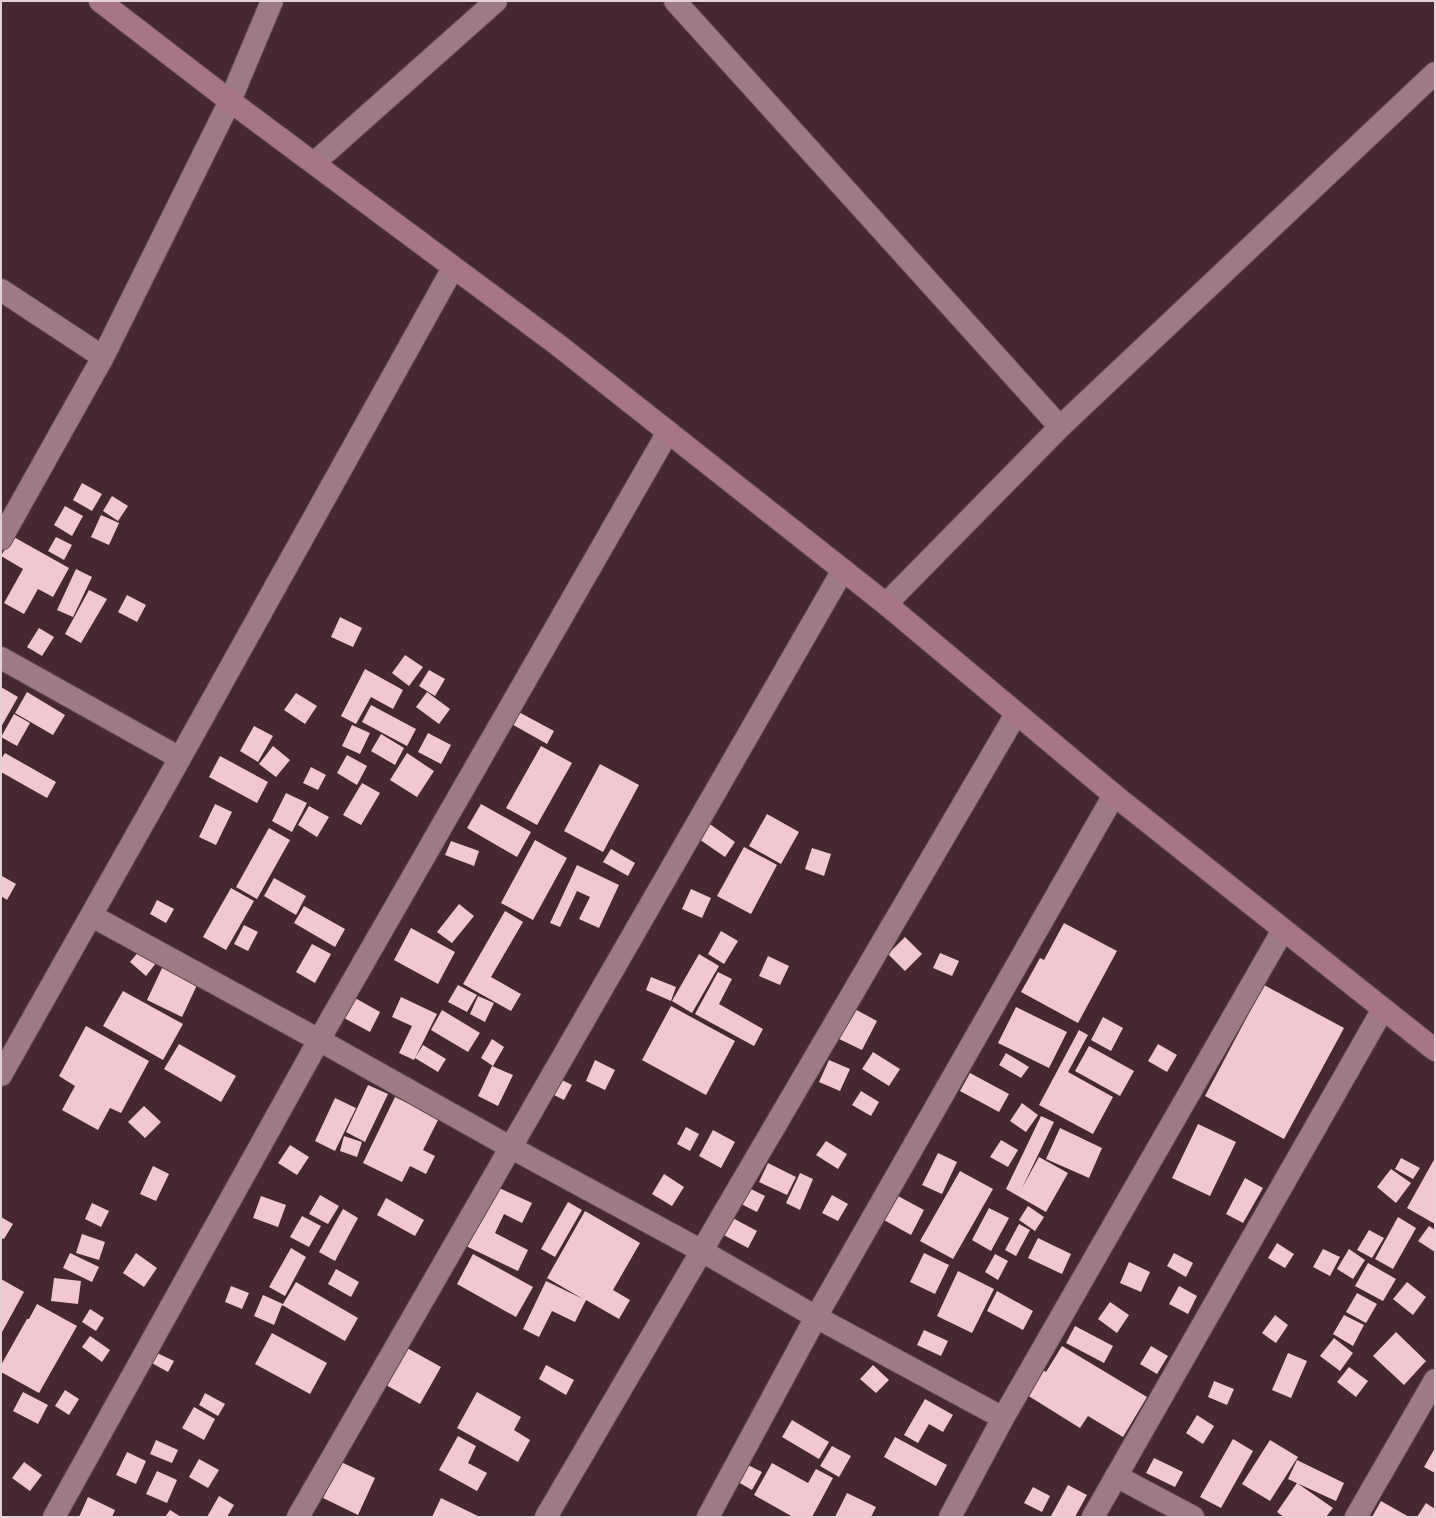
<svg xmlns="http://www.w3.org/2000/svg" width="1436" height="1518" viewBox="0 0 1436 1518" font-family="Mulish,sans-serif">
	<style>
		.building { fill: #f2c7d2 }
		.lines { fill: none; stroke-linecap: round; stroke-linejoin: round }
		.minor-casing { stroke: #5f464e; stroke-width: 24 }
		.tertiary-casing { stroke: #5f464e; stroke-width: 24 }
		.secondary-casing { stroke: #5f464e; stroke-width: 24 }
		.minor { stroke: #9e7a84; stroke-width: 22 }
		.tertiary { stroke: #9e7a84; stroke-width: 22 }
		.secondary { stroke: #a67684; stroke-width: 22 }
	</style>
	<rect width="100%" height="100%" fill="#462831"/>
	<!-- building -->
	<path class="building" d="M82,483L102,494L92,511L73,500Z
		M112,496L128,506L118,521L103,511Z
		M65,506L83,516L72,536L54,525Z
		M101,515L119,523L109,545L91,537Z
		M12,536L69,568L53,597L38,589L24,614L4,603L23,569L1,556Z
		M56,537L72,545L64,560L48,551Z
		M76,569L92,577L73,617L57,610Z
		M89,590L107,599L81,643L65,634Z
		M127,595L146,605L137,622L118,612Z
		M340,617L362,628L353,647L331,637Z
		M39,628L54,637L42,656L27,647Z
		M405,655L423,667L409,686L392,673Z
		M365,669L403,690L393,709L371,697L356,724L341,716Z
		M429,670L445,679L435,696L419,686Z
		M1,687L18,697L1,727Z
		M27,692L65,715L53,735L15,713Z
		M427,692L450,709L439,724L416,707Z
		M296,693L317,706L305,724L284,710Z
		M371,705L416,729L407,746L362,722Z
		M515,710L554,731L547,744L508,722Z
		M14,714L30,723L17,746L1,737Z
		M352,725L370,733L360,754L342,746Z
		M254,726L273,736L258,762L240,751Z
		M428,733L451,745L441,764L418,752Z
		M381,734L404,748L395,765L371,751Z
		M273,746L290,760L276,777L259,764Z
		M541,746L572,763L537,825L506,808Z
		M5,753L56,782L47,798L1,772V759Z
		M407,753L434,771L417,797L390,780Z
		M347,755L367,766L357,785L337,773Z
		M220,756L268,782L257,803L209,777Z
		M600,764L639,785L603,852L564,831Z
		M311,767L326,775L318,790L303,783Z
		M362,783L380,793L361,825L343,815Z
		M286,793L307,803L292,832L272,821Z
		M215,804L232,812L216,845L199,837Z
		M481,804L531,832L517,857L467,828Z
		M309,806L329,817L317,837L298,825Z
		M767,814L799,832L781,864L749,846Z
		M707,822L735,842L725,857L696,837Z
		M269,828L290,840L257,899L236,887Z
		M535,840L567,858L533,920L501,903Z
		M451,841L479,851L474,866L445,855Z
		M744,847L777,865L751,914L717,896Z
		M812,848L831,854L824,876L805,869Z
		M611,849L635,863L628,876L603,862Z
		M577,865L619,885L599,928L579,919L590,897L577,891L560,927L550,923Z
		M2,876L16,884L7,900L1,896Z
		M274,878L306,896L296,915L264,896Z
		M231,888L254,901L226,950L203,937Z
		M691,889L711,898L702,918L682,909Z
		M157,900L174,909L166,923L150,914Z
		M459,904L474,916L452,943L437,932Z
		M304,906L345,929L335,947L294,923Z
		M505,911L523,922L491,977L521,994L511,1011L463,984Z
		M1064,923L1117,951L1078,1023L1021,992L1040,958L1044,960Z
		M244,925L258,932L248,951L234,944Z
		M411,928L455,952L438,984L394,960Z
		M721,931L738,941L724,964L708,954Z
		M905,937L922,954L905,971L888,954Z
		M312,944L331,954L315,983L296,972Z
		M140,950L156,963L146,976L130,962Z
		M940,953L959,961L952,976L933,968Z
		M699,954L719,966L692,1013L672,1001Z
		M768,956L789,966L780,985L759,976Z
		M163,966L198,983L182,1017L147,1000Z
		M718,972L732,979L719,1004L763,1029L754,1046L695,1014Z
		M651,977L676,987L671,1001L646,990Z
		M458,985L477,995L467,1012L448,1002Z
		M1264,985L1344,1028L1284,1139L1205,1096Z
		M123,991L183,1024L163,1060L103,1026Z
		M478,996L494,1003L485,1022L470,1014Z
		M401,997L437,1014L414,1060L399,1053L412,1026L392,1017Z
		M355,998L380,1012L370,1032L344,1018Z
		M671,1006L735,1041L706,1095L642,1060Z
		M851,1007L877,1021L862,1050L835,1037Z
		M1016,1007L1067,1032L1049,1068L998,1043Z
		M442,1010L480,1033L468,1052L431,1030Z
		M1103,1017L1123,1028L1111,1051L1091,1040Z
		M86,1026L149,1061L121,1113L110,1108L98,1130L62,1110L75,1086L59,1076Z
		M1079,1030L1088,1035L1068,1072L1113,1097L1093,1134L1039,1105Z
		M492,1039L504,1047L493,1066L481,1058Z
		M179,1044L236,1076L221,1102L164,1069Z
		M1158,1044L1177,1055L1167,1072L1148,1061Z
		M423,1045L446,1059L438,1072L415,1058Z
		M1089,1046L1134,1071L1120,1096L1075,1071Z
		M873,1052L900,1069L889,1086L862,1069Z
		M1006,1053L1029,1067L1021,1078L999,1065Z
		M595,1060L615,1070L605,1090L586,1081Z
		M829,1060L850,1069L840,1091L819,1082Z
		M492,1066L513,1075L498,1106L478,1096Z
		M970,1073L1009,1094L999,1112L960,1091Z
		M556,1077L572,1085L564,1100L548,1092Z
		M368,1085L388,1094L365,1142L346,1132Z
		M861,1091L879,1102L871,1116L852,1105Z
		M395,1097L439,1118L423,1150L435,1156L426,1174L410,1166L402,1182L363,1163Z
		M335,1098L356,1108L335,1151L315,1141Z
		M1022,1103L1038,1115L1026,1132L1010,1121Z
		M144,1106L161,1122L145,1138L128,1122Z
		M1041,1116L1054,1122L1022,1188L1039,1157L1068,1173L1046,1212L1006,1189Z
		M1198,1124L1236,1142L1210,1196L1172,1178Z
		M686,1127L699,1134L690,1151L677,1144Z
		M1060,1128L1102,1148L1089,1178L1046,1159Z
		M713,1130L735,1142L721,1168L699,1156Z
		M344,1136L362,1142L357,1157L340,1151Z
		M1001,1140L1018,1150L1008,1167L990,1157Z
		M826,1141L847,1154L838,1169L816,1155Z
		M290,1145L309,1157L297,1175L278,1163Z
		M938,1153L957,1162L942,1194L922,1185Z
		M1401,1158L1420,1168L1413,1179L1395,1169Z
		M1435,1158V1224L1407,1208Z
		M768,1163L796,1177L787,1195L759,1182Z
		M153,1166L169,1174L156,1201L140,1194Z
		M1391,1169L1411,1183L1396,1203L1377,1187Z
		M960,1171L993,1189L953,1259L920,1241Z
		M800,1173L813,1179L800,1210L786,1203Z
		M664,1174L684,1187L672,1206L652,1194Z
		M1245,1178L1263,1188L1243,1223L1226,1214Z
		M495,1186L532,1203L522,1223L504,1214L495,1233L528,1250L518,1271L466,1246Z
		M749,1188L765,1196L757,1212L741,1204Z
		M320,1195L339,1206L328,1224L309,1214Z
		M832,1195L848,1204L838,1221L822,1213Z
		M261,1196L286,1205L278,1227L253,1218Z
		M898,1196L924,1210L911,1235L884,1220Z
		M386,1198L424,1220L415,1236L377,1215Z
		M568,1202L582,1210L555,1257L541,1249Z
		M92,1203L109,1211L101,1227L85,1219Z
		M1028,1206L1044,1217L1035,1231L1019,1220Z
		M989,1208L1009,1218L991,1251L972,1240Z
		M343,1209L358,1218L335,1261L319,1252Z
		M585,1211L640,1243L613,1290L630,1300L619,1319L586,1300L575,1322L552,1311L539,1337L523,1329L546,1281L583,1299L547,1278Z
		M302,1216L321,1226L309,1247L290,1237Z
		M729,1216L757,1231L748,1248L720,1233Z
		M1,1217L13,1224L4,1239L1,1238Z
		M1398,1217L1416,1228L1393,1269L1375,1259Z
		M1019,1224L1030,1230L1016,1256L1005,1250Z
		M1429,1226L1435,1230V1252L1418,1241Z
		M1369,1230L1384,1238L1372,1258L1357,1250Z
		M82,1234L105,1242L99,1260L76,1253Z
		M1038,1238L1071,1254L1062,1274L1028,1258Z
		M1277,1243L1294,1254L1285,1268L1268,1258Z
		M291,1248L306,1257L285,1296L269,1287Z
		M1323,1249L1340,1257L1330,1276L1313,1267Z
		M1349,1249L1365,1260L1353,1279L1337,1269Z
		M70,1253L99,1267L92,1282L63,1268Z
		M136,1253L157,1268L144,1287L123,1273Z
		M924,1253L949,1265L935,1294L910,1282Z
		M1174,1253L1193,1263L1186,1277L1167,1266Z
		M473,1254L533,1287L516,1317L457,1284Z
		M995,1254L1008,1261L998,1280L985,1272Z
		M1129,1262L1150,1272L1141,1292L1120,1283Z
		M1368,1263L1396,1279L1383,1301L1355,1286Z
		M336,1269L359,1282L351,1297L328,1284Z
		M958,1271L994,1289L972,1333L937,1316Z
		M54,1278L81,1281L78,1304L51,1301Z
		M1,1279L24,1292L1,1334Z
		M296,1282L358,1318L345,1341L282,1305L274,1325L254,1316L263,1295L283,1304Z
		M1407,1282L1426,1297L1413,1315L1393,1299Z
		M231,1286L249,1293L242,1309L225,1302Z
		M1179,1286L1197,1296L1188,1314L1169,1304Z
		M997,1291L1033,1311L1023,1330L987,1311Z
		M1357,1293L1377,1304L1366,1323L1346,1312Z
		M1110,1302L1129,1315L1117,1333L1098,1319Z
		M37,1304L77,1326L39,1393L1,1372V1365L27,1319H29Z
		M90,1309L104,1318L96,1331L82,1322Z
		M1275,1315L1288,1325L1276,1343L1262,1333Z
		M1344,1315L1364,1325L1353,1346L1333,1334Z
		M1075,1326L1113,1346L1104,1363L1066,1343Z
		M924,1330L948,1341L941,1356L917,1345Z
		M1396,1332L1426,1361L1404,1385L1373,1356Z
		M272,1333L327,1363L310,1394L255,1364Z
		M90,1336L110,1350L102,1362L82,1347Z
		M1334,1338L1353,1353L1340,1371L1320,1356Z
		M1062,1346L1147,1397L1123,1437L1088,1416L1080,1428L1027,1395L1043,1370L1046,1372Z
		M1151,1346L1168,1356L1157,1374L1140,1364Z
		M407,1348L441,1367L420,1404L386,1385Z
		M155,1352L174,1361L168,1372L150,1362Z
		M1288,1353L1307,1361L1291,1398L1272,1390Z
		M546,1365L574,1380L566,1395L539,1379Z
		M873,1365L889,1380L876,1393L860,1379Z
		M1349,1367L1368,1381L1356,1397L1337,1382Z
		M1214,1381L1234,1389L1227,1405L1208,1397Z
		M65,1390L79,1399L69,1415L55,1406Z
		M23,1392L48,1405L38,1424L13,1411Z
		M477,1392L521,1417L514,1430L530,1440L518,1462L457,1428Z
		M205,1393L225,1404L218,1416L199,1405Z
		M925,1399L953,1415L943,1432L929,1424L918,1443L904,1435Z
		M194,1407L215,1419L204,1440L182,1428Z
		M1197,1415L1214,1426L1203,1444L1186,1433Z
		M792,1420L829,1442L819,1459L782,1437Z
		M458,1436L476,1446L468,1463L487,1473L477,1491L439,1470Z
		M895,1437L947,1465L936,1486L884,1457Z
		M1233,1439L1253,1451L1221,1508L1200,1497Z
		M156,1440L178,1450L172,1463L150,1454Z
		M1270,1440L1298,1457L1270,1501L1242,1484Z
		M832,1446L851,1456L839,1477L820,1466Z
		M1435,1448V1473L1424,1467Z
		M127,1452L146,1461L136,1484L116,1475Z
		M1154,1458L1183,1472L1175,1487L1146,1473Z
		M199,1459L219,1470L208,1488L189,1477Z
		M1297,1460L1344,1483L1336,1501L1288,1479Z
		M24,1462L42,1475L30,1491L12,1478Z
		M341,1462L375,1478L358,1515L323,1498Z
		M772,1463L808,1483L816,1469L833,1478L812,1517H793L754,1495Z
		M748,1465L762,1472L752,1490L738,1482Z
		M157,1471L177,1480L167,1503L146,1494Z
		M1297,1483L1333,1508L1326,1517H1284L1277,1512Z
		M1068,1485L1087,1495L1075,1517H1053L1051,1516Z
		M1033,1487L1050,1496L1042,1512L1024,1503Z
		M847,1493L876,1507L871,1517H835Z
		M219,1496L234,1505L227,1517H207Z
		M88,1497L115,1510L112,1517H79Z
		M441,1498L480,1517H432Z
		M1381,1501L1409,1517H1372Z
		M1426,1503L1435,1509V1517H1417Z
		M170,1510L181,1517H165Z"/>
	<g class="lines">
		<!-- minor casing -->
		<g class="minor-casing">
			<path id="minor" d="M675,1L1060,427
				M314,163L496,1
				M1,290L103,357
				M1,539L103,357L230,101L272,1
				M886,604L1060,427L1435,73
				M1,658L180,758
				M92,916L319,1040L510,1147L702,1251L816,1317L1003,1418
				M1116,1476L1193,1517
				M54,1517L319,1040L668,432
				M298,1517L843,570
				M546,1517L1016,714
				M708,1517L816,1317L1114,795
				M950,1517L1003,1418L1283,930
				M1093,1517L1383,1009
				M1356,1517L1435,1380"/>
		</g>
		<!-- tertiary casing -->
		<g class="tertiary-casing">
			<path id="tertiary" d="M1,1075L180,758L453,268"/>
		</g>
		<!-- secondary casing -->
		<g class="secondary-casing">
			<path id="secondary" d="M100,1L230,101L558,345L886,604L1114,795L1435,1050"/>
		</g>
		<!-- minor -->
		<use href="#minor" class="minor"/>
		<!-- tertiary -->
		<use href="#tertiary" class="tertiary"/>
		<!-- secondary -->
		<use href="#secondary" class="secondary"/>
	</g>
	<!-- border -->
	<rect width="1436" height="1518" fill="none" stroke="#e4d0d5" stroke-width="4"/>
</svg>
